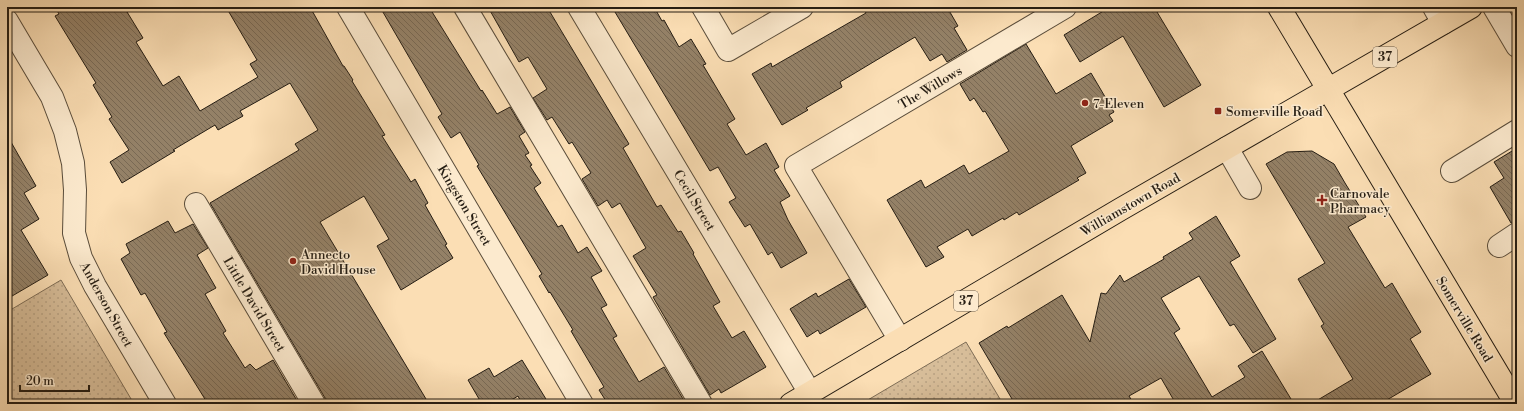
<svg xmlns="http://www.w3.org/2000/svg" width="1524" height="411" viewBox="0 0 1524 411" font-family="'Libre Bodoni',serif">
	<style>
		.park { fill: url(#park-dots); stroke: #7e6d56 }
		.building { fill: url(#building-back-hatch); stroke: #251d13 }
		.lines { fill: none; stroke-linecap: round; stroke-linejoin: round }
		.minor-casing { stroke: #5a4d3b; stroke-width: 24 }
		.major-casing { stroke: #251d13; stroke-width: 24 }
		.minor { stroke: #fceace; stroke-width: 22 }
		.major { stroke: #fbdeb4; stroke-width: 22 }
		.poi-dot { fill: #8f2418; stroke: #fceace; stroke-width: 1.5 }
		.labels { text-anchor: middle; stroke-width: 3; stroke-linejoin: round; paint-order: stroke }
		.shield { fill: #fceace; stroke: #665a4b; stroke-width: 1 }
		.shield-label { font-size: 12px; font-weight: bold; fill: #251d13 }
		.street-label { font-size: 13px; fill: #251d13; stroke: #fceace }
		.poi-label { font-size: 13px; fill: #251d13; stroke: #fceace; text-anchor: start }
	</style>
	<defs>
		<pattern id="park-dots" width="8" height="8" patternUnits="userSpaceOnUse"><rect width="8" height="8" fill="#d7bd99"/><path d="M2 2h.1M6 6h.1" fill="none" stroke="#b8a283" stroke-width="1.8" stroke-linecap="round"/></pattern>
		<pattern id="building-back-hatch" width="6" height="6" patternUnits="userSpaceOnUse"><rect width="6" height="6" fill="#948167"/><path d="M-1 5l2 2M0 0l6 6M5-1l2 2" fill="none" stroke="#796954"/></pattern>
	</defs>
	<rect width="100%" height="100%" fill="#fbdeb4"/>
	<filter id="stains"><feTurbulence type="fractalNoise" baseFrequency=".005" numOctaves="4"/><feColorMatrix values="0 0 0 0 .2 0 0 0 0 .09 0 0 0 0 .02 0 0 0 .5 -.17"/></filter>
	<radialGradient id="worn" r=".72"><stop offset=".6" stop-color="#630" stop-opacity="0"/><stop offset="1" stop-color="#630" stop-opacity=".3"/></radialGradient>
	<!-- park -->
	<path class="park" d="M61,280L134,404H7V312Z
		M966,342L1003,404H861Z"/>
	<!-- building -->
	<path class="building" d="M55,7H124L143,38L136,42L163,86L179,76L200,111L258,77L250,64L257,60L226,7H310L343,66H344L353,80L352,81L385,135L382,136L411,182L415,179L428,203L425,205L447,244L445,245L453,258L401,290L377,246L389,239L364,196L320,222L429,404H326L325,398L210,203L299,150L295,144L318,130L290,83L240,111L243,116L218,130L215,125L173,150L175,151L122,183L110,162L129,150L109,119L112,117L93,85L96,83L55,16L59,14Z
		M380,7H429L481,91L482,90L497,114L510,107L525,132L519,136L529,153L525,155L532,165L530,166L541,183L534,188L558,227L562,225L578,253L587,247L602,271L591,277L607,305L601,308L617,336L613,338L639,382L664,367L686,404H608L599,390L604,387L571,331L573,330L550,292L549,293L539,276L542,274L477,166L479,165L460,132L451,138L438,117L442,114Z
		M488,7H547L629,144L623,148L657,207L661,205L678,232L681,231L694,253L693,254L720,302L713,306L732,338L744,331L766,367L721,393L719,389L710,395L653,297L657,295L633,256L646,248L620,203L612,208L607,200L598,206L582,179L591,173L572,142L569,144L552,117L547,120L533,98L547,89L528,57L519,62Z
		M612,7H654L662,21L664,20L679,47L691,39L706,64L703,65L735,119L727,124L746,155L766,143L779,167L774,170L790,196L780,202L788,220L807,253L781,268L772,252L768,255L750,224L745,227L729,202L736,198L718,167L710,171Z
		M863,7H947L958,26L954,28L967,50L947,62L942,54L930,61L915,37L840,82L842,87L806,108L808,110L782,125L752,74L771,63L772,67L866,13Z
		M1110,7H1154L1201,85L1164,107L1123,36L1080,62L1064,35Z
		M1026,44L1056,94L1091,73L1114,112L1109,115L1113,121L1071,146L1086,173L1077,178L1079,180L1019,215L1017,212L1004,220L1003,218L972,236L968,229L937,247L944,257L926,267L887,200L921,180L925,188L964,165L969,174L1009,151L985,111L983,112L974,98L970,101L960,84Z
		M7,135L36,186L24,193L39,219L21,230L48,275L7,299Z
		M1517,148V222L1511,223L1490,187L1504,178L1494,162Z
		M1312,151L1334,164L1345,183L1366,217L1348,227L1385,288L1392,283L1421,332L1410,339L1431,374L1380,404H1311L1353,379L1321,326L1324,324L1298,279L1325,263L1266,164L1287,152Z
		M1216,216L1240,256L1230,262L1276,339L1253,353L1234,324L1230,326L1199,276L1161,298L1180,329L1174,333L1212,397L1245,377L1238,366L1262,351L1294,404H1176L1161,378L1129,396L1134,404H1015L979,343L1007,326L1008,328L1062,295L1090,342L1101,293L1106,294L1120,275L1124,282L1164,259L1163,257L1193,239L1189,233Z
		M168,221L175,233L193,224L208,248L197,255L216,288L205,294L226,331L223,333L245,368L250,364L256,370L273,360L299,404H208L164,333L167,332L145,293L141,295L121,259L130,253L126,244Z
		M849,279L866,307L820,334L818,330L807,337L790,309L816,293L818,297Z
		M522,360L549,404H522L518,396L505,404H482L468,380L489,368L494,377Z"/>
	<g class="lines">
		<!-- minor casing -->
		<g class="minor-casing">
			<path id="minor" d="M348,7L582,404
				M465,7L701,404
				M579,7L810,393
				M703,7L728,50L802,7
				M1434,7L1443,23
				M1494,7L1517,46
				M7,21L52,97L65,131L73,163L75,190L74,233L81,258L95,286L165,404
				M1227,148L1250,188
				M1452,171L1517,131
				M196,204L314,404
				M1499,246L1517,234
				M900,340L796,166L1065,7"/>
		</g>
		<!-- major casing -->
		<g class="major-casing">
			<path id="major" d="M1279,7L1516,404
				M791,404L1121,209L1471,7"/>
		</g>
		<!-- minor -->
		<use href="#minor" class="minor"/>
		<!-- major -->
		<use href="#major" class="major"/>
	</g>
	<!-- markers -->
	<g class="poi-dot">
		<circle cx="1085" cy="103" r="4"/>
		<rect x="1214" y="107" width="8" height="8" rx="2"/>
		<path d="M1320 194h4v4h4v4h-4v4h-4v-4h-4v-4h4z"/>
		<circle cx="293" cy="261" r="4"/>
	</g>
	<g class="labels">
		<!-- shield labels -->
		<g class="shield">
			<rect x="1373" y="47" width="24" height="20" rx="3"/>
			<rect x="954" y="291" width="24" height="20" rx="3"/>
		</g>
		<g class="shield-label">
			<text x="1385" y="61">37</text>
			<text x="966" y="305">37</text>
		</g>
		<!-- street labels -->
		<g class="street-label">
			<text transform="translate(930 87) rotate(-31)" y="5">The Willows</text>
			<text transform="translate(695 200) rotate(59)" y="5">Cecil Street</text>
			<text transform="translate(1130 204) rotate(-30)" y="5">Williamstown Road</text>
			<text transform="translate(465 205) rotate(59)" y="5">Kingston Street</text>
			<text transform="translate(107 304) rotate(61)" y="5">Anderson Street</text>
			<text transform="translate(255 304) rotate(59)" y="5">Little David Street</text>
			<text transform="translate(1465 319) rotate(59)" y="5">Somerville Road</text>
		</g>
		<!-- poi labels -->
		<g class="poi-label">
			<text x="1093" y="108">7-Eleven</text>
			<text x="1226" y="116">Somerville Road</text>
			<text x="1330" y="198">Carnovale<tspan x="1330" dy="15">Pharmacy</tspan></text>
			<text x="301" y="259">Annecto<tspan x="301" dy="15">David House</tspan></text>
		</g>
	</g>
	<!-- margin -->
	<rect width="1524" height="411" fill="none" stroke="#fbdeb4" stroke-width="24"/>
	<rect x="8" y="8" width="1508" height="395" fill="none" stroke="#251d13" stroke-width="2"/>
	<rect x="12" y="12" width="1500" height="387" fill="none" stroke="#251d13"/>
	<!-- scale -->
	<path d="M20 385v6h69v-6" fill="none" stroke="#251d13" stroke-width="2"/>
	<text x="26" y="385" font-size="12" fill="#251d13" stroke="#fceace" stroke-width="3" paint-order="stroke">20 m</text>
	<rect width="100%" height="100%" filter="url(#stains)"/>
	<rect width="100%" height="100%" fill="url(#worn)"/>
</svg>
